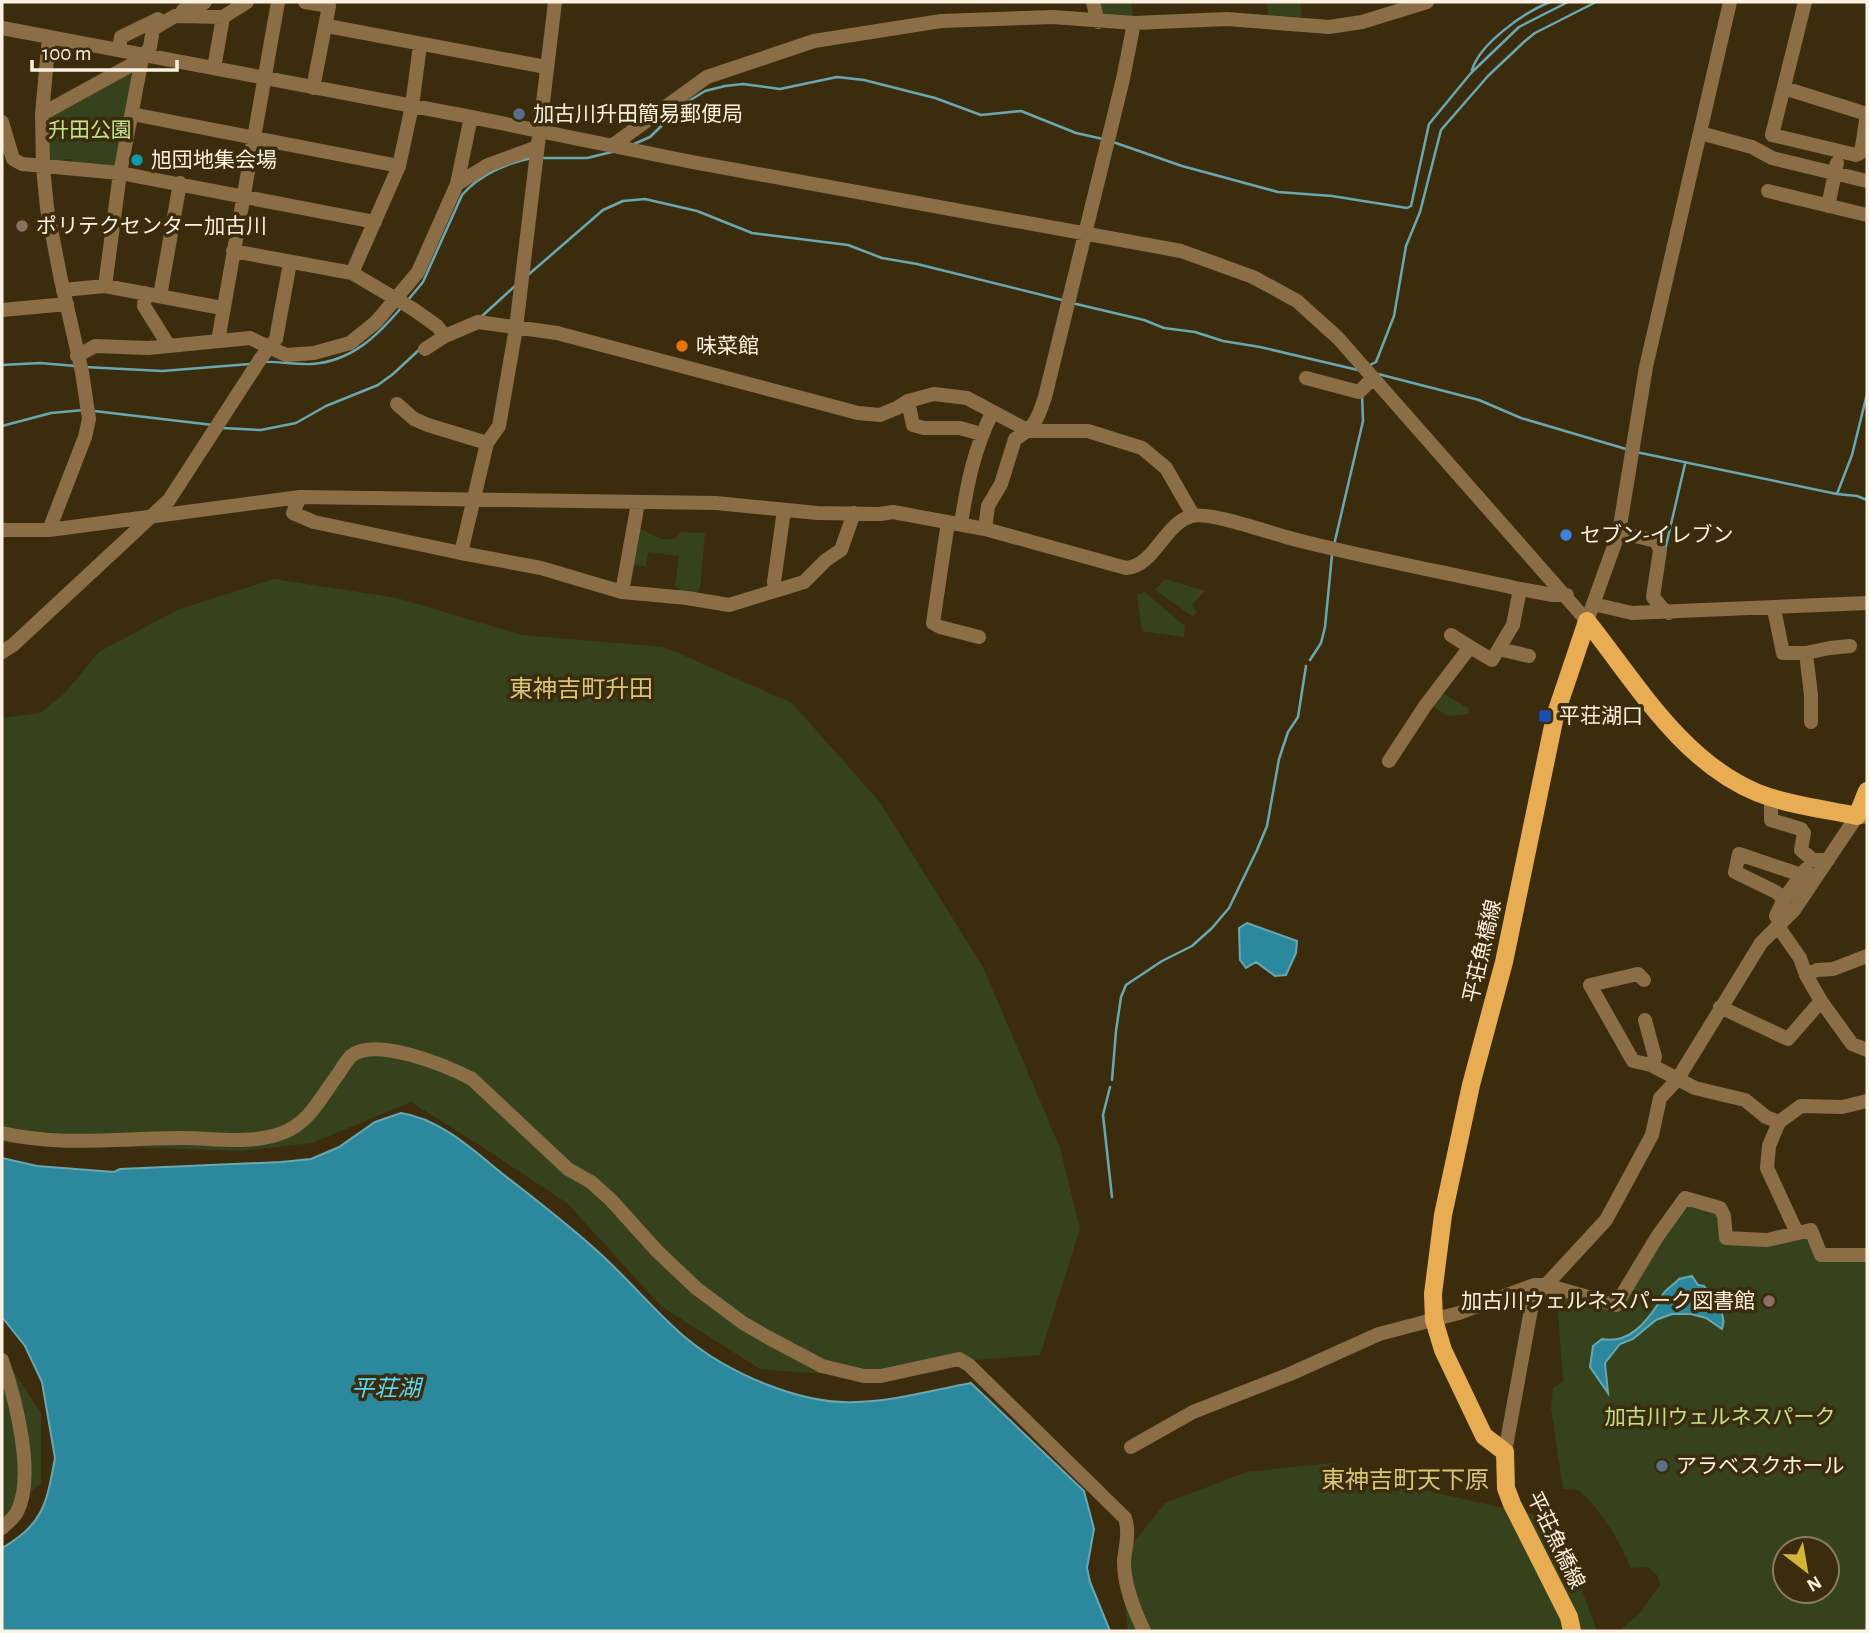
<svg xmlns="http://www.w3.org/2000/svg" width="1869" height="1633" viewBox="0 0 1869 1633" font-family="'Alegreya Sans','Noto Sans JP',sans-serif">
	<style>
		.green { fill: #36421c; fill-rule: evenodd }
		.water { fill: #2b889d; stroke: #6aa8b1; stroke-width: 2 }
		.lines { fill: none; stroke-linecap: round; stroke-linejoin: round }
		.stream { stroke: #6aa8b1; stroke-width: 2.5 }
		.minor { stroke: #8b6e46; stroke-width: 14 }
		.major { stroke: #e8ac52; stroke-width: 18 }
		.service-dot { fill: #5c6f8a; stroke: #3c2c0e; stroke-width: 2.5 }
		.culture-dot { fill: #0f9aa8; stroke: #3c2c0e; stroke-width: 2.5 }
		.education-dot { fill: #8d6e63; stroke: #3c2c0e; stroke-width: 2.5 }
		.food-dot { fill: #e8710a; stroke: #3c2c0e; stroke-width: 2.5 }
		.shop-dot { fill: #3f7fe0; stroke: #3c2c0e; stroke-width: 2.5 }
		.transit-dot { fill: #1a4fb4; stroke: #3c2c0e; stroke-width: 2.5 }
		.labels { text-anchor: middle; stroke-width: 7; stroke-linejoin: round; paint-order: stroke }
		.poi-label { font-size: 21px; fill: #fdf2e1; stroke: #3c2c0e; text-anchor: start }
		.park-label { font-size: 21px; fill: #c4e38a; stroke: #3c2c0e }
		.street-label { font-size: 21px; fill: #fdf2e1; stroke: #3c2c0e }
		.water-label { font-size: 23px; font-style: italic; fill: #58daf8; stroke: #3c2c0e }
		.quarter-label { font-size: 24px; fill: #d8c477; stroke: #3c2c0e }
	</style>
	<rect width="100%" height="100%" fill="#3c2c0e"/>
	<!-- green -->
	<path class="green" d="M1097,2H1131L1133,17L1108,18L1100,11Z
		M1267,2H1300L1302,17L1268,15Z
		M130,71L135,75L118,163L113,166L72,164V159H65L64,163L52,161L49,158L51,113Z
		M637,527L661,539H675L681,532L705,533L700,588L696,594L682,592L675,586L679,556L648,552L646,566L631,565Z
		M274,579L397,598L522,635L664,647L792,703L879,801L983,967L1060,1148L1080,1229L1040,1355L961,1361L876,1378L760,1369L661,1306L567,1203L478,1144L411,1102L312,1143L241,1151L2,1143V718L40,713L64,694L99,652L177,610Z
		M1165,579L1205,591L1192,605L1197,613L1192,616L1155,590Z
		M1144,592L1185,626L1184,637L1142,631L1137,595Z
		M1441,692L1469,709L1468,714C1441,717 1450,717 1431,705Z
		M1688,1204L1717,1212L1720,1241L1807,1234L1821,1258H1867V1631H1619L1639,1614L1660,1585L1658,1576L1648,1567L1631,1568C1619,1539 1602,1512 1579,1490L1563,1489L1551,1408L1553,1388L1563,1382L1557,1298L1560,1294L1619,1310L1683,1207ZM1785,1549H1827V1591H1785Z
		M2,1354L41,1413V1483L2,1517Z
		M1332,1463L1441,1494L1535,1515L1573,1566L1597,1631H1128L1120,1560L1165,1503L1247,1472Z"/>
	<!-- water -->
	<path class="water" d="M1247,923L1297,941L1296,953L1286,975L1275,976L1256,962L1246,968L1240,960L1239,928Z
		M401,1113C441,1119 474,1151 504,1175C535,1199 566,1223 595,1249C626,1276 655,1312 686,1338C728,1373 801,1405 856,1402C895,1401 933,1390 971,1383L1084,1491L1094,1529L1087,1568L1090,1582L1110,1631H2V1548C45,1524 47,1500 55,1458L42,1382L25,1346L2,1317V1158L37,1166L114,1172L120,1169L281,1162L311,1159L339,1147L375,1122Z
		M1692,1276L1698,1285L1704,1286C1713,1299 1728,1313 1722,1329L1706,1318L1691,1314H1672L1656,1320L1633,1339L1620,1344L1605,1363L1608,1393L1590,1367L1593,1346L1602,1339C1628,1344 1645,1324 1658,1304C1660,1301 1661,1297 1663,1294C1667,1288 1674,1285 1679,1279Z"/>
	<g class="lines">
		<!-- stream -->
		<path class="stream" d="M1472,70C1480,43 1525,12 1550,2
			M1113,142L1182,166L1278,192L1332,196L1407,208L1411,206L1429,124L1471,73L1519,27L1568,2
			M634,144L650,137L684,104L705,91L725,86L743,84L780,89L837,77L864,80L935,98L981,115L1021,111L1076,133L1103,139
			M542,158H587L612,152
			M528,275L603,210L623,201L645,199L697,211L752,233L848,245L882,258L917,264L1062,300
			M408,300L423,282L462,195C479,175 507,163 532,158
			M1072,303L1144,320L1164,328L1195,332L1223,341L1260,347L1358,370
			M481,317L515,286
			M263,362C279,361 296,365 312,364C352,361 377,336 401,308
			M2,365L40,363L75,366
			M1370,365L1376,362L1394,316L1406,246L1420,212L1441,130L1488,76L1525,41L1535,33L1596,2
			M85,367L162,371L250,364
			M1378,374L1479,400L1521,418L1626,449
			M1867,394L1852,455L1837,494L1857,496L1867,500
			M94,411L213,425
			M2,426L51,413L84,410
			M222,428L261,430L296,423L326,406L378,385L393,374L420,349
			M1636,452L1837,494
			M1334,545L1363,421L1362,394
			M1665,550L1685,464
			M1310,660L1321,643L1325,627L1332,555
			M1112,1080L1116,1031L1121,997L1126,985L1162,961L1192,946L1212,928L1229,908L1257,850L1267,826L1279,759L1288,732L1298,717L1306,666
			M1110,1087L1103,1115L1112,1197"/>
		<!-- minor -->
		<path class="minor" d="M305,2L329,6L313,88
			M1093,2L1098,22
			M1805,2L1772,135L1856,155L1860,153L1862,147
			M183,10L197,9L205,2
			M327,26L546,67
			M2,28L471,117L687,161L1181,251L1253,277L1297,301L1338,338L1587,621
			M119,50L121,37L158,19
			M214,68L223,17
			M1784,88L1867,114
			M42,114L142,59
			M132,114L399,166
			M1867,114L1862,147L1867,149
			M2,122L13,159L22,164L120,173L375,222
			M1700,133L1752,147L1772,158L1867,181
			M613,145L707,77L814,41L941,21L1053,17L1134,23L1227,19L1329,27L1362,22L1427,2
			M457,184L471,117
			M1768,191L1867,215
			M1828,206L1837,163
			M233,251L352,273L413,309L437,326L445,336
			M352,273L399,166L412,106L420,45
			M105,286L120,173L142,59L150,47L153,29L175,16L223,17L247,2
			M63,290L105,286L222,308
			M145,293L144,306L169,346
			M160,296L180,183
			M2,310L67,304
			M218,341L278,2
			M425,349L445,336L478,322L557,333L858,413L880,415L897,408L908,401L934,394L967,398L1029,431H1088L1142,448L1166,468L1193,515
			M77,356L95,346L148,348L250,338L286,355L314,353L350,343L376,322L418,272L457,184L488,165L537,147
			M1306,378L1359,392L1373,378
			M908,401L913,425L924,428H960L981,434
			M397,404L414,419L428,425L487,443
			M300,497L293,513L314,522L461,553L487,443L499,426L516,328L555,2
			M948,522L933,623L940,627L979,637
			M961,524C967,485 974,449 992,413
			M985,529L988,506L1001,484L1015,439C1035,428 1038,418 1045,397L1123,79L1134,23
			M2,530H49L300,497L716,503L817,513L880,514L893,512L985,529L1126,568C1155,566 1164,523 1192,516C1211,511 1278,536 1301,541C1373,559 1447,573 1520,589L1553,595H1567
			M49,530L85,437L89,419L82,372L61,280L47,208L43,167L42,114L49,37
			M1619,532L1656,541L1660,550L1653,597L1662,608L1669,613
			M461,553L541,568L622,592L687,598L729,605L804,582L826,560L841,550L854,513
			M775,590L774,582L784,510
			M622,592L638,503
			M1593,604L1632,613L1867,603
			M1774,609L1783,653H1806L1811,695V722
			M1587,621L1619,532L1646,367L1730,2
			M1451,635L1470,647
			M1499,649L1529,656
			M2,652L13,645L169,500L261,358L276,339L290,263
			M1806,653L1830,648L1850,646
			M1389,761L1425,706L1470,647L1492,660L1513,625L1520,589
			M1771,798V820L1801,829L1804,833L1801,850L1813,860H1828
			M1784,899L1776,892L1735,872L1739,854L1801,875
			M1781,925L1776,916L1784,899L1806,869
			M1779,928L1800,958L1806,975L1821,1001L1852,1044L1867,1050
			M1806,975L1817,970L1833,969L1867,956
			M1644,980L1638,974L1590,985L1633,1061L1651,1065L1695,1088L1745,1100L1766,1117L1779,1122L1801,1106L1842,1107L1867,1101
			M1720,1007L1788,1039L1821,1001
			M1645,1020L1655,1057L1651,1065
			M1779,1122L1769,1146L1767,1168L1797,1233
			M2,1133C61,1147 121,1138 182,1138C214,1138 250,1145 282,1133C310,1123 322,1095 339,1073C342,1068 347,1060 351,1056C376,1036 447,1066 472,1079L568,1169L591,1182L611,1200L657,1251L696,1288L743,1323L769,1338L822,1366L864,1376H881L959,1359L969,1365L1125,1518C1130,1534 1125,1547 1124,1562C1124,1586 1134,1610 1144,1631
			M2,1360C15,1397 36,1476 17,1512C14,1518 7,1523 2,1528
			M1131,1447L1193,1412L1290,1374L1379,1334L1459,1313L1534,1285H1546L1616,1305L1657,1237L1685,1198L1720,1208L1724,1216L1726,1238L1767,1240L1811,1230L1821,1255H1867
			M1505,1452L1532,1304L1546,1285L1606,1220L1652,1135L1660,1098L1677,1080L1761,943L1794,910L1857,816L1867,817"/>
		<!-- major -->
		<path class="major" d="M1587,621C1636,683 1682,762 1758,793C1789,805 1824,809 1857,816L1867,791
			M1572,1631L1569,1617L1512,1504L1506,1488L1505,1452L1484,1436L1443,1350L1434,1320L1433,1294L1443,1215L1471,1085L1504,962L1555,716L1587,621"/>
	</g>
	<!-- markers -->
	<g class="service-dot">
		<circle cx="519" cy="114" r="7"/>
		<circle cx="1662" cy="1466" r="7"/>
	</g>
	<circle class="culture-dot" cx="137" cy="160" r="7"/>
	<g class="education-dot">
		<circle cx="22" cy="226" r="7"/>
		<circle cx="1769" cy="1301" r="7"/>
	</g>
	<circle class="food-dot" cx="682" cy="346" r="7"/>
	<circle class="shop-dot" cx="1566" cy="535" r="7"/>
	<rect class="transit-dot" x="1538" y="709" width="14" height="14" rx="3.5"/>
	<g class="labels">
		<!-- poi labels -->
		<g class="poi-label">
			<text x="533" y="121">加古川升田簡易郵便局</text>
			<text x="151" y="167">旭団地集会場</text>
			<text x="36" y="233">ポリテクセンター加古川</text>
			<text x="696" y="353">味菜館</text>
			<text x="1580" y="542">セブン-イレブン</text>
			<text x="1559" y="723">平荘湖口</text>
			<text x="1755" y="1308" text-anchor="end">加古川ウェルネスパーク図書館</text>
			<text x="1676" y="1473">アラベスクホール</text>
		</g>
		<!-- park labels -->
		<g class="park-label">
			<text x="90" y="137">升田公園</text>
			<text x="1720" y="1424">加古川ウェルネスパーク</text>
		</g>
		<!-- street labels -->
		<g class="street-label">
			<text transform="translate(1482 951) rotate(-77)" y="7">平荘魚橋線</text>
			<text transform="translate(1556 1540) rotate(64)" y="7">平荘魚橋線</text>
		</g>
		<!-- water labels -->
		<g class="water-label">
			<text x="386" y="1396">平荘湖</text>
		</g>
		<!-- quarter labels -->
		<g class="quarter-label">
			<text x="581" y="697">東神吉町升田</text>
			<text x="1405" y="1488">東神吉町天下原</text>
		</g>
	</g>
	<!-- border -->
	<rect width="1869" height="1633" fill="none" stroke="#fdf2e1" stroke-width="7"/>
	<!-- north arrow -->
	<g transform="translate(1806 1570) rotate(149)"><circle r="33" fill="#3c2c0e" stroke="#897b62" stroke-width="2"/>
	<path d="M0-5L12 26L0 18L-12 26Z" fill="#d4b635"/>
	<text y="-10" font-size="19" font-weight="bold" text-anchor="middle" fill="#fdf2e1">N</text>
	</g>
	<!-- scale -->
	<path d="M32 60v10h145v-10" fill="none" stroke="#fdf2e1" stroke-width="3.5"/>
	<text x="42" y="60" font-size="21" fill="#fdf2e1" stroke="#3c2c0e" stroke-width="5" paint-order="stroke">100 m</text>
</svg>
